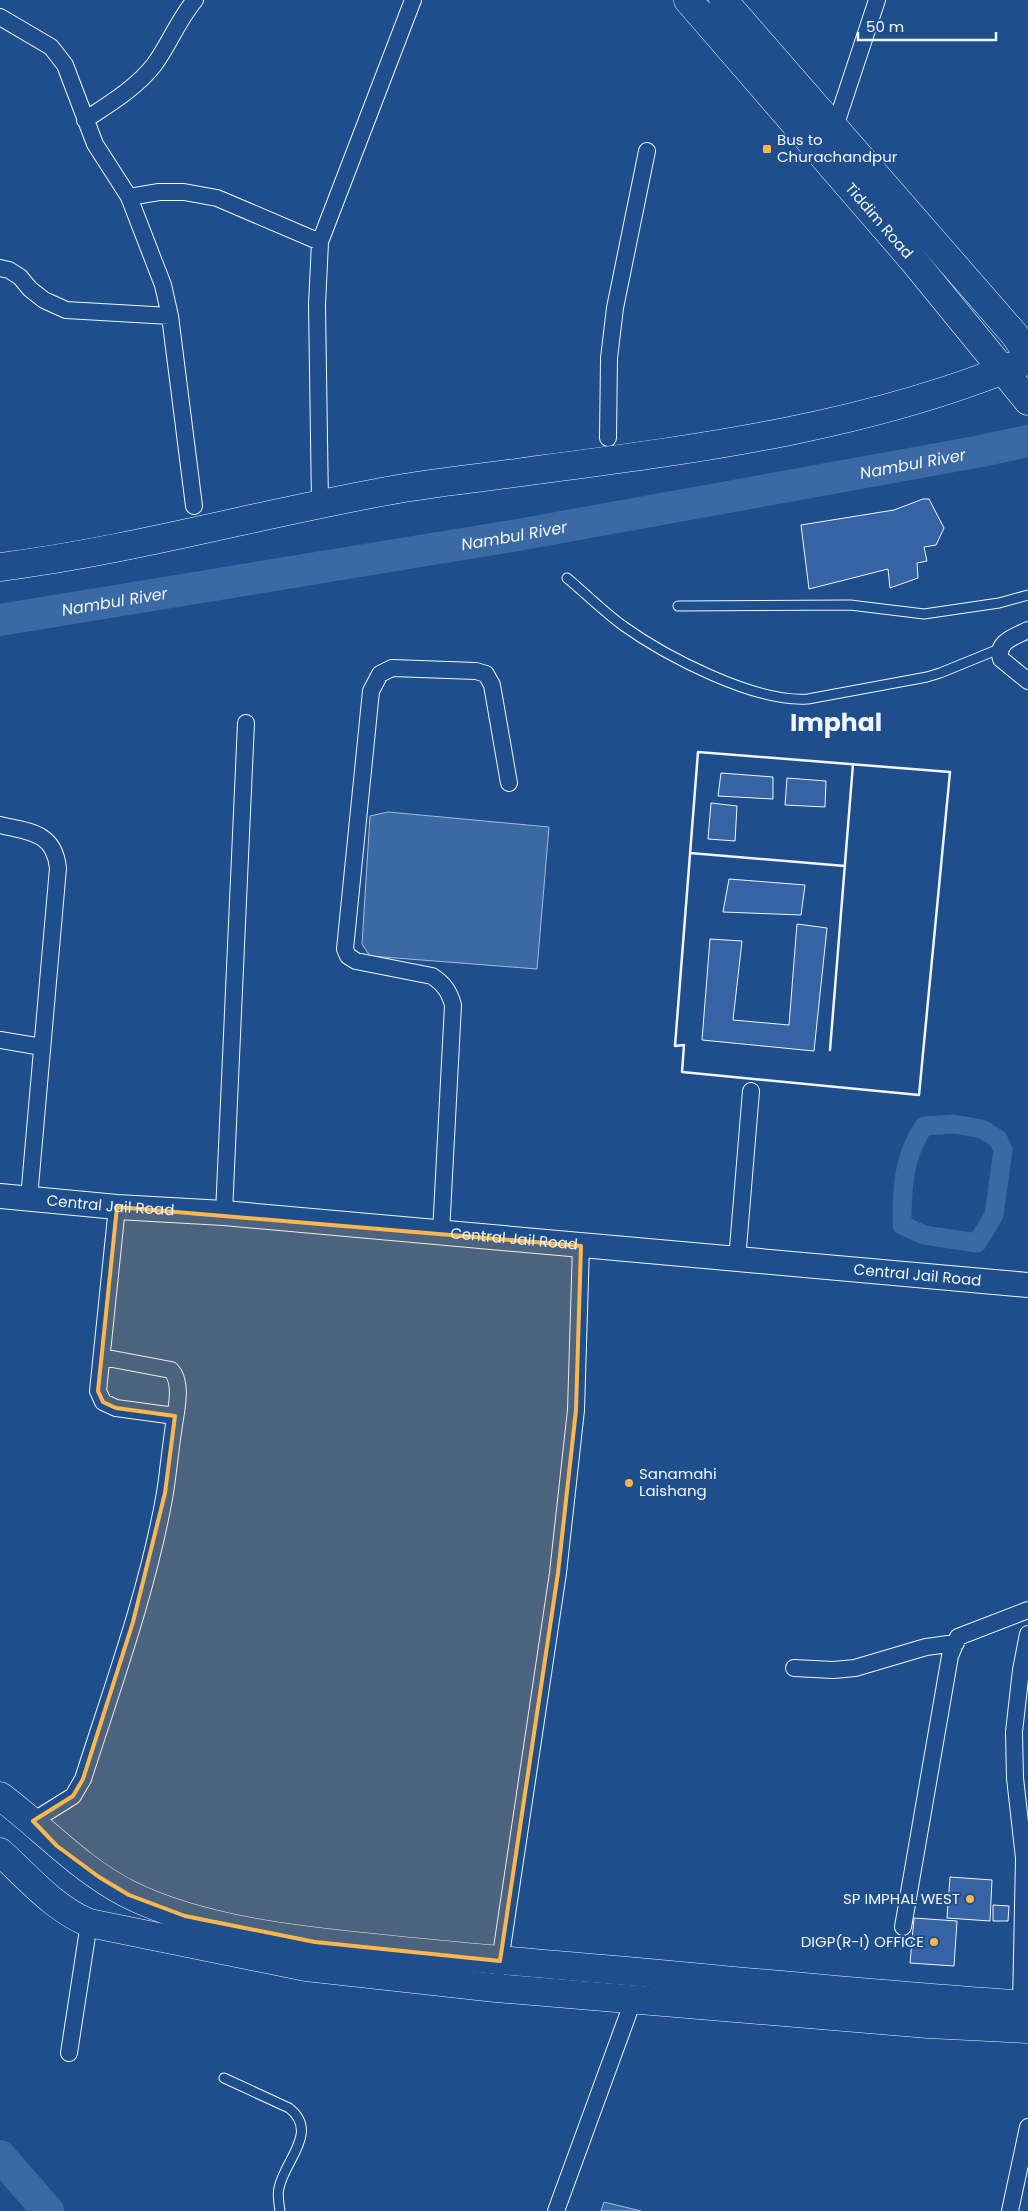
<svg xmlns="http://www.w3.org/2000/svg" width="1028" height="2211" viewBox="0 0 1028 2211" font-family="Poppins,sans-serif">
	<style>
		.water { fill: #3b69a3; stroke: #a8bbd7 }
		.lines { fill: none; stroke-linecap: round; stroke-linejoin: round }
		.canal { stroke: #3b69a3; stroke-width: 19 }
		.river { stroke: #3b69a3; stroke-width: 32 }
		.building { fill: #3563a3; stroke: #f2f6ff }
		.lane-casing { stroke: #f2f6ff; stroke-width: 11 }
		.street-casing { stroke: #f2f6ff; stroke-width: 18 }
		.secondary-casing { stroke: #f2f6ff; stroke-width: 26 }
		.highway-casing { stroke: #f2f6ff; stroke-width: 29 }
		.lane { stroke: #1f4e8c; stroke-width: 9 }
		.street { stroke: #1f4e8c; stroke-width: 16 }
		.secondary { stroke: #1f4e8c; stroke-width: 24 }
		.highway { stroke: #1f4e8c; stroke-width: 28 }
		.wall { stroke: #f2f6ff; stroke-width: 2.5 }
		.marked { fill: #ffb74d; fill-opacity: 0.2; stroke: #ffb74d; stroke-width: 4; stroke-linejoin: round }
		.poi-dot { fill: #ffb74d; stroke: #1f4e8c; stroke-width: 2 }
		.labels { text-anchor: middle; stroke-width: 4; stroke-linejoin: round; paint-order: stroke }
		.poi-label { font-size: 15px; fill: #f2f6ff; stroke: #1f4e8c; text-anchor: start }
		.street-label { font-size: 15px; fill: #f2f6ff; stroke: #1f4e8c }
		.water-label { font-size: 16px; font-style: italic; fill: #f2f6ff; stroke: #1f4e8c }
		.town-label { font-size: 25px; font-weight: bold; fill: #f2f6ff; stroke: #1f4e8c }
	</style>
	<rect width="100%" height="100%" fill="#1f4e8c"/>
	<!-- water -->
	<path class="water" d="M388,812L549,827L537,969L370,956L362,944L370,816Z
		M604,2202L641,2211H601Z"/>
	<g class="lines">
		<!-- canal -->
		<path class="canal" d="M954,1124L982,1129L998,1139L1003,1150L994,1215L977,1243L924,1235L902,1225C902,1188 903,1157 924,1126Z"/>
		<!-- river -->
		<g class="river">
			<path id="s1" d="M0,620L518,535L976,452L1028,441"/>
			<path d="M0,2156L48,2211"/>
		</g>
	</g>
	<!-- building -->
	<path class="building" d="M923,499H929L944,528L936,545L924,547L927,561L917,563L918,578L890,588L888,569L809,589L801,525L894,510Z
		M721,773L773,777V799L718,796Z
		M787,778L826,781L825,807L785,805Z
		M711,803L737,806L735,841L708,839Z
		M729,879L805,885L801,915L723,912Z
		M797,924L827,928L814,1051L702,1040L710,939L742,941L733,1020L789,1025Z
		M950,1877L992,1880L990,1921L947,1918Z
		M993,1905L1009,1906L1008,1921H993Z
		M914,1918L957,1921L954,1966L910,1963Z"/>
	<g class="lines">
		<!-- lane casing -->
		<g class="lane-casing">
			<path id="lane" d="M567,578C585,593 603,611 622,625C665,656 755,703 808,699L927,677L940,673L999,649
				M678,606L850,605L924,614L999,603L1028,595
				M224,2078L289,2108C320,2132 284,2161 279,2188C277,2195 279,2204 280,2211"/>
		</g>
		<!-- street casing -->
		<g class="street-casing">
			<path id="street" d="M0,17L51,47L65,65L95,144L129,197L163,285L170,316L194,506
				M85,120C109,104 136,88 154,65C169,45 178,20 195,0
				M835,127L877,0
				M129,197L159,192H184L217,198L320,242
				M0,268L9,270L20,277L30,289L44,300L66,310L170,316
				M608,438L609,358L615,308L647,151
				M320,504L317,305L320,242L413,0
				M1028,630C1016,636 995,642 1001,659L1028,681
				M0,825C30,832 54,832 58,868L29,1198
				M0,1040L42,1047
				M117,1207L98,1391L103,1402L116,1408L175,1416
				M224,1213L246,723
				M441,1233L453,1005C449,991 444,984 432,976L356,961L348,956L345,949L371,691L380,674L392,668L476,671L486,674L492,685L509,783
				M737,1260L751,1091
				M794,1668L833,1670L855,1668L926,1647L956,1643
				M33,1821L73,1796L83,1779C113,1685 148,1590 165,1493C168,1473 170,1453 173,1432C175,1414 184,1384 171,1370L102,1357
				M903,1927L950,1656L958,1637L1028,1610
				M499,1968L558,1573L576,1410L581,1246
				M1025,2010L1021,2004L1024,1858L1015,1778L1014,1732L1021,1670L1028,1634
				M69,2053L89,1923
				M556,2211L634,1998
				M1010,2211L1028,2127"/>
		</g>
		<!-- secondary casing -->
		<g class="secondary-casing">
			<g id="secondary">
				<path id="s2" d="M0,1196L117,1207L224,1213L1028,1285"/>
			</g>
		</g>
		<!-- highway casing -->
		<g class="highway-casing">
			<g id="highway">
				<path id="s3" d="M688,0L912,259L1028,401"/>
				<path d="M723,0L1014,334L1028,354"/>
				<path d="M0,567C136,550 269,511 404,488C446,481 488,477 530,471C697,449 871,427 1028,360"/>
				<path d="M0,1796C43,1828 79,1869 128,1894C202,1931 302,1941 384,1949C441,1955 499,1960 556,1965C713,1978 870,1995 1028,2005"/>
				<path d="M0,1852C28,1877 53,1908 89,1923L306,1967L496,1988L928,2024L1028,2029"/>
			</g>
		</g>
		<!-- lane -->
		<use href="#lane" class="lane"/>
		<!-- street -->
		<use href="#street" class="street"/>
		<!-- secondary -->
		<use href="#secondary" class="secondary"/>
		<!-- highway -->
		<use href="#highway" class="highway"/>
		<!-- wall -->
		<path class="wall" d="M698,752L950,772L919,1095L682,1072L684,1045L675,1046Z
			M690,853L845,866
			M830,1050L853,764"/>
	</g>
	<!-- marked area -->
	<path class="marked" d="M117,1207L581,1246L576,1410L558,1573L500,1961L315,1942L185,1916L129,1895L99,1877L57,1846L33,1821L73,1796L83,1779L133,1622L165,1493L175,1416L116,1408L103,1402L98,1391Z"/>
	<!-- markers -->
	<g class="poi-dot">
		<rect x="762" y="144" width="10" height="10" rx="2.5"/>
		<circle cx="629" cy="1483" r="5"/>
		<circle cx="970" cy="1899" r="5"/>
		<circle cx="934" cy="1942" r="5"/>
	</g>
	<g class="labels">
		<!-- poi labels -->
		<g class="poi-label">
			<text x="777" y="145">Bus to<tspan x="777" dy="17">Churachandpur</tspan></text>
			<text x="639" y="1479">Sanamahi<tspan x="639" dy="17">Laishang</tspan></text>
			<text x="960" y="1904" text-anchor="end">SP IMPHAL WEST</text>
			<text x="924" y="1947" text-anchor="end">DIGP(R-I) OFFICE</text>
		</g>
		<!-- street labels -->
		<g class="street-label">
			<text dy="5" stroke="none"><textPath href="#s3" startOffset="292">Tiddim Road</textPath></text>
			<text dy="5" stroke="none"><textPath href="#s2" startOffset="111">Central Jail Road</textPath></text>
			<text dy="5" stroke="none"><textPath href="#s2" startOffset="516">Central Jail Road</textPath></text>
			<text dy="5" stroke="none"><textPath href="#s2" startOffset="921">Central Jail Road</textPath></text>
		</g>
		<!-- water labels -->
		<g class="water-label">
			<text dy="6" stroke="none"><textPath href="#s1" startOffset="926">Nambul River</textPath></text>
			<text dy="6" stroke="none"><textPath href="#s1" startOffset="521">Nambul River</textPath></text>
			<text dy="6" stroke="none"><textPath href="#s1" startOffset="116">Nambul River</textPath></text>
		</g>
		<!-- town labels -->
		<g class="town-label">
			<text x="836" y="731">Imphal</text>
		</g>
	</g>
	<!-- scale -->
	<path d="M858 32v8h138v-8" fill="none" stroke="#f2f6ff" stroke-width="2.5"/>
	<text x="866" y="32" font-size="15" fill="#f2f6ff" stroke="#1f4e8c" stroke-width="4" paint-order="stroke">50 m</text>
</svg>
